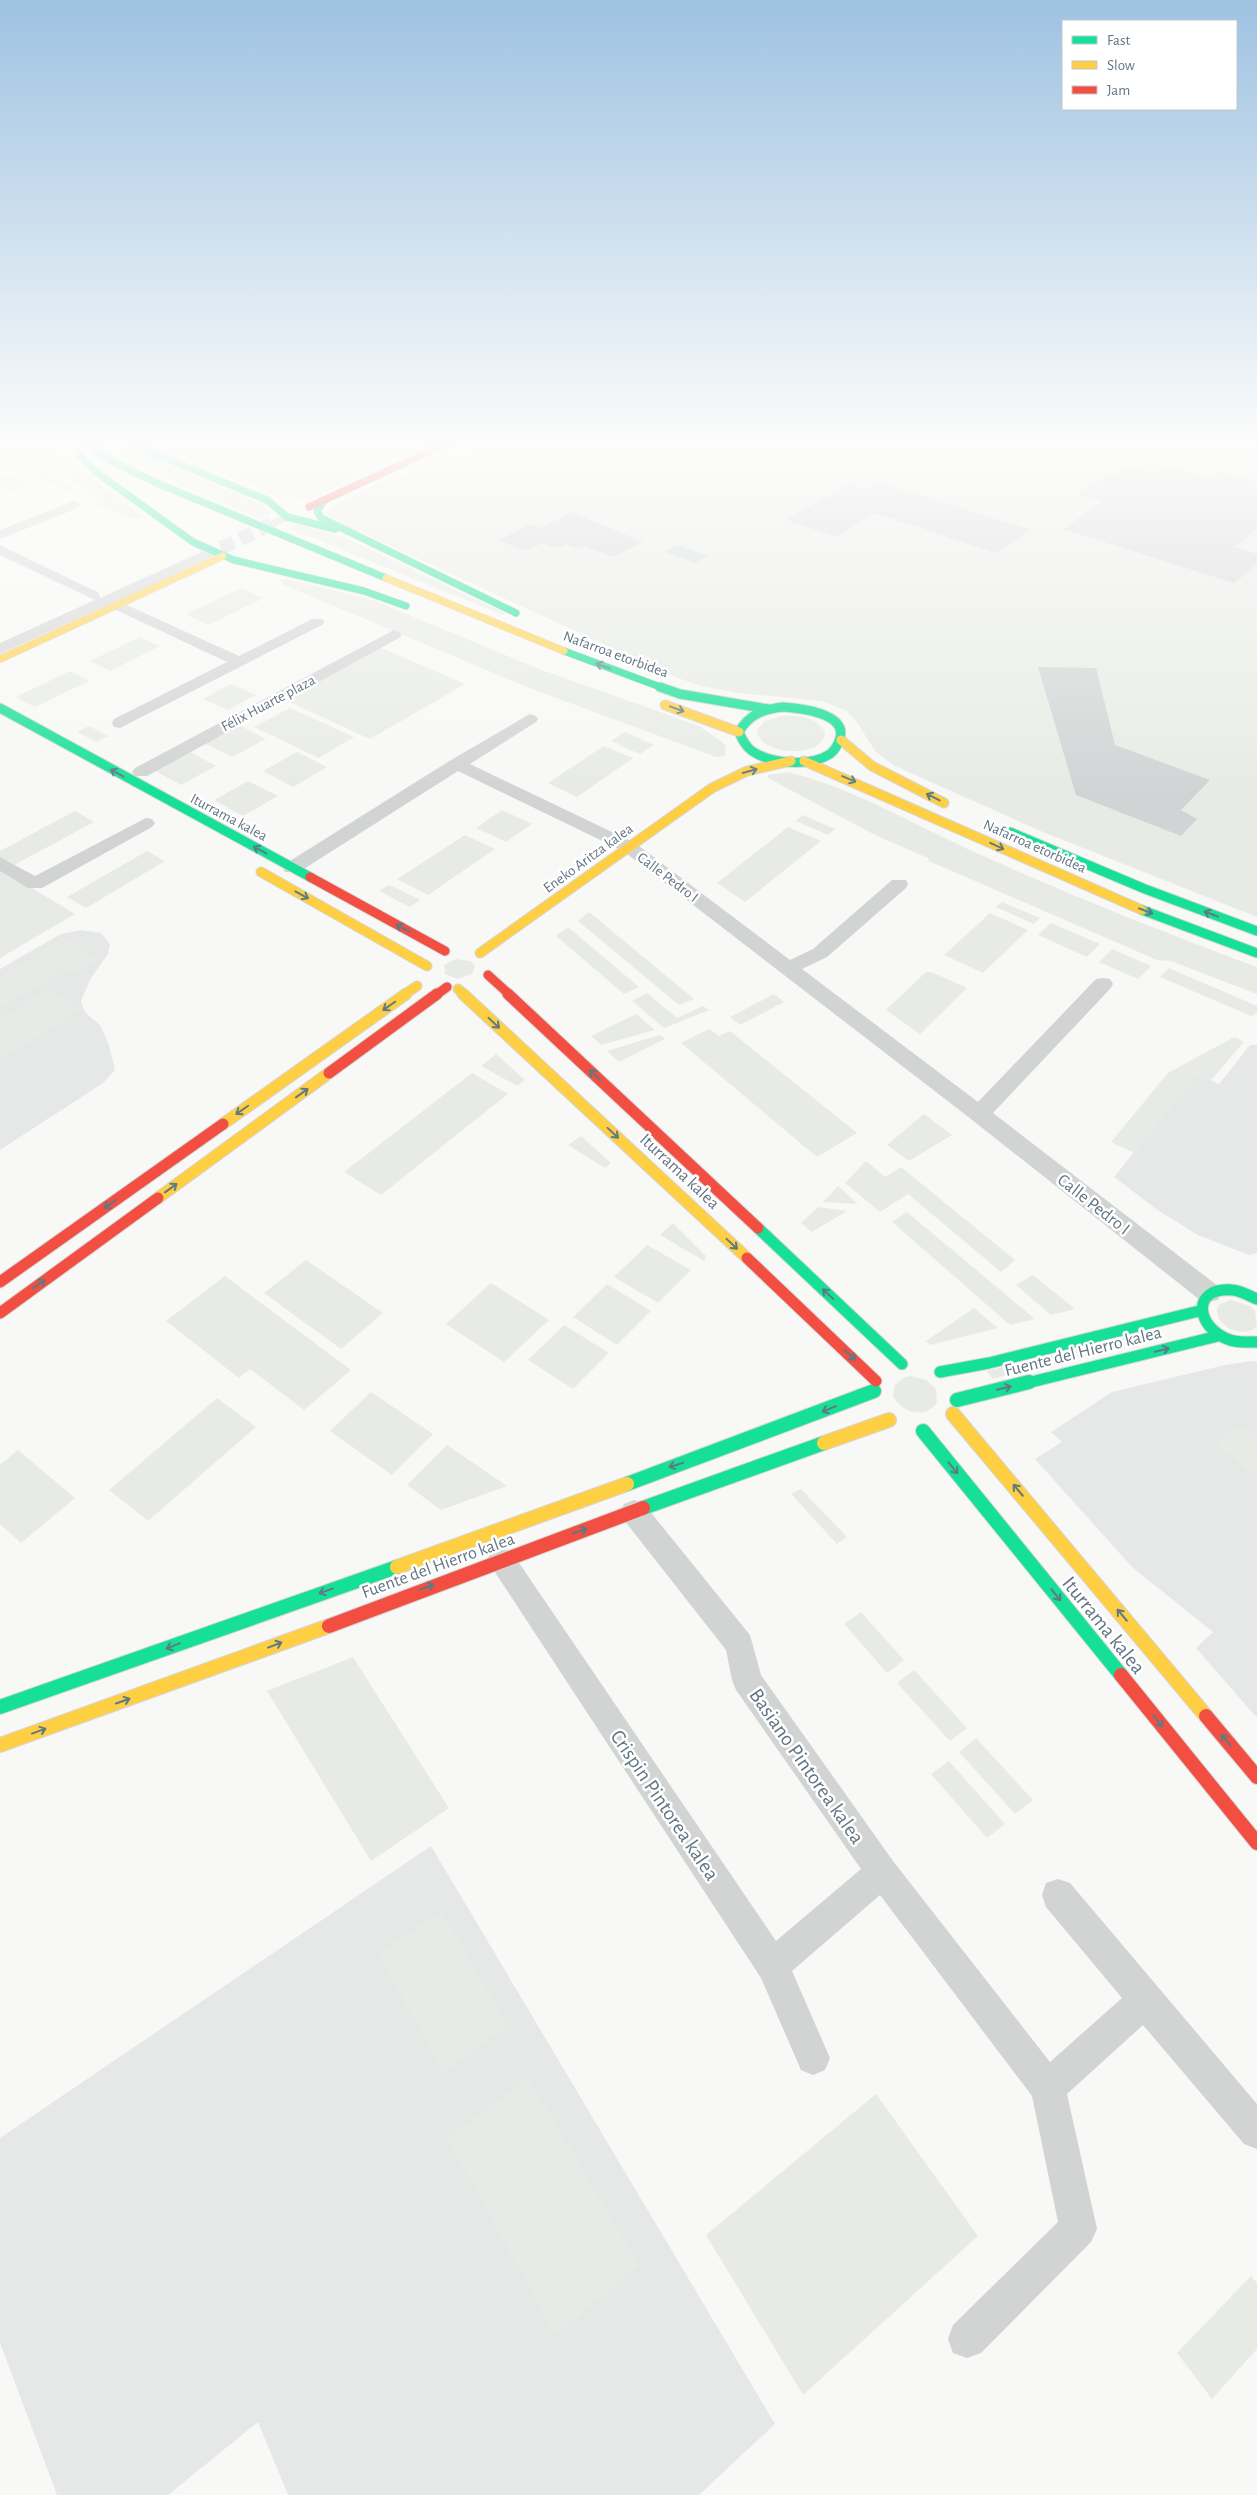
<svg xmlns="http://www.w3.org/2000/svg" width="1257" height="2495" viewBox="0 0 1257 2495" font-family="'Alegreya Sans',sans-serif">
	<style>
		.built { fill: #e6e8e8 }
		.green { fill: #e8ebe5 }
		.water { fill: #cfd8da }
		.building { fill: #d1d3d4 }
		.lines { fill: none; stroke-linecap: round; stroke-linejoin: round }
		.street-tunnel { stroke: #d2d7da; stroke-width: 14; stroke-dasharray: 14 7; stroke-linecap: butt }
		.fast-far3-casing { stroke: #d5d6d6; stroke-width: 8 }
		.fast-far2-casing { stroke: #d5d6d6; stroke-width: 11 }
		.fast-far1-casing { stroke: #d5d6d6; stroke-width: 13 }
		.fast-casing { stroke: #d5d6d6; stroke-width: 16 }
		.slow-far3-casing { stroke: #d5d6d6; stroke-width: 8 }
		.slow-far2-casing { stroke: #d5d6d6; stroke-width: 11 }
		.slow-far1-casing { stroke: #d5d6d6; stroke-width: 13 }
		.slow-casing { stroke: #d5d6d6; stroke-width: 16 }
		.jam-far3-casing { stroke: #d5d6d6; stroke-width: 8 }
		.jam-far2-casing { stroke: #d5d6d6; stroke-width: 11 }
		.jam-far1-casing { stroke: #d5d6d6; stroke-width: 13 }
		.jam-casing { stroke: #d5d6d6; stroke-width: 16 }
		.street { fill: #d2d3d3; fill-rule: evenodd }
		.fast-far3 { stroke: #16e098; stroke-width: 7 }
		.fast-far2 { stroke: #16e098; stroke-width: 9 }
		.fast-far1 { stroke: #16e098; stroke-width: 11 }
		.fast { stroke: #16e098; stroke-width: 14 }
		.slow-far3 { stroke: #ffcf43; stroke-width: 7 }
		.slow-far2 { stroke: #ffcf43; stroke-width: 9 }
		.slow-far1 { stroke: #ffcf43; stroke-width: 11 }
		.slow { stroke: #ffcf43; stroke-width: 14 }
		.jam-far3 { stroke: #f24e42; stroke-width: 7 }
		.jam-far2 { stroke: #f24e42; stroke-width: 9 }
		.jam-far1 { stroke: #f24e42; stroke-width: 11 }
		.jam { stroke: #f24e42; stroke-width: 14 }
		.oneway { stroke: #5d7a85 }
		.labels { text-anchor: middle; stroke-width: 5; stroke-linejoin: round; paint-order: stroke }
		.far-street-label { font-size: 15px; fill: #617584; stroke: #fff }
		.street-label { font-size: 18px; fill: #617584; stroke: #fff }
		.near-street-label { font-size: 21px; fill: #617584; stroke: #fff }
	</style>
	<rect width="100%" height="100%" fill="#f8f8f7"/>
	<!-- built -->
	<path class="built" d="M81,930L101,933L110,944L108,954L91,978L81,1001L85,1012L100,1025L109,1045L115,1070L103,1083L0,1150V969L61,934Z
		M1250,1045H1257V1253L1249,1255L1198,1235L1159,1211L1114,1177L1197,1074L1219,1084Z
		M1253,1361L1257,1362V1718L1196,1648L1213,1632L1132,1567L1035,1459L1062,1442L1051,1432L1112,1392L1225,1365Z
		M431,1846L775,2424L699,2495H288L258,2422L168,2495H57L0,2343V2138Z"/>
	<!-- green -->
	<path class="green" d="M0,444H43L147,519L128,518L98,505L89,491L52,469L15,460L14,455L0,449Z
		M109,444H119L259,503L272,513L262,519C209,498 155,477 109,444Z
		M146,444H430L320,494L309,498L282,497Z
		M474,444H1257V917L1043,832L895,766L875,751L857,722L847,711L822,701L739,693L701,686L675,677L343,524L327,513L333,506L387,479L425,470L462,471L484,460L472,446Z
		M13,463L49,472L79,492L65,491L41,479L12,471Z
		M0,474L34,482L11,491L0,486Z
		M300,524L350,540L505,613L503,615L286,527Z
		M285,579L373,600L539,669L699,726L723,743L726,746L725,756L716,757L527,687L284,585L280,580Z
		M241,588L264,598L208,625L186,614Z
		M140,637L160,646L110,671L90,661Z
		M381,648L465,684L370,739L285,700Z
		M70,671L89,681L35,707L16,697Z
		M231,684L256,695L228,710L203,699Z
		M290,708L354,737L319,758L254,727Z
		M781,716C797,715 817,717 825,732C826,759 759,757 757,730L765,721Z
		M237,724L266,739L232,757L203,743Z
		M89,726L109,736L97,742L77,732Z
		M625,732L654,745L640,754L611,741Z
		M604,746L633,758L577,797L548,783Z
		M188,751L216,766L181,785L153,770Z
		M297,752L327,767L293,787L263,771Z
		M788,772C856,789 916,826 979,854C1070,895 1163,932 1257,967V994L1171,961L1157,960L929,861L928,858L875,835L768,778V775Z
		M248,781L278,796L243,816L214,800Z
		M502,810L532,824L506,842L476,828Z
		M75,811L94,822L14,865L0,857V851Z
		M803,815L835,829L828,835L796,821Z
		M788,827L821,841L745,902L717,883Z
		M465,835L495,849L428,895L397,879Z
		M147,851L165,861L86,908L67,897Z
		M0,869L75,914L0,958Z
		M389,885H390L420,900L410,907L379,891Z
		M1002,902L1040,918L1034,924L996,907Z
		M589,912L694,999L679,1005L578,921Z
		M990,913L1028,930L983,973L944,955Z
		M1051,923L1100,944L1087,957L1038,935Z
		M568,927L639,987L624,994L556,936Z
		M63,938L98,959L72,975L36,954Z
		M1112,949L1151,966L1138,979L1099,962Z
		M36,956L61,972L0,1008V977Z
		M456,959L471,961L475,967L472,974L457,979L445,974L444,965Z
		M1169,968L1257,1006V1013L1251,1016L1160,977Z
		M926,972H931L967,988L920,1034L886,1010Z
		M49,989L81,1010L0,1059V1019Z
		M647,993L677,1018L703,1006L709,1010L664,1028L632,1001Z
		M774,994L784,1002L740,1025L730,1017Z
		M636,1014L655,1030L601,1045L591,1036Z
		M709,1029L719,1036L730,1031L857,1133L817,1157L681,1043Z
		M660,1035L665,1039L619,1062L607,1051Z
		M1234,1037L1244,1042L1211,1080L1197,1074L1134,1153L1111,1142L1168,1073Z
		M496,1054L525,1080L517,1086L481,1066Z
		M472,1073L508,1094L381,1195L344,1172Z
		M924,1114L952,1135L909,1161L887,1145Z
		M581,1136L611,1163L605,1168L568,1145Z
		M866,1161L885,1177L901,1167L1015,1260L1001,1272L908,1194L880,1212L845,1183Z
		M838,1186L858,1204L823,1202Z
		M818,1207L847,1211L812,1232L801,1223Z
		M907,1212L1035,1319L1010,1325L892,1222Z
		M673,1223L706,1256L704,1261L660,1235Z
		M647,1245L691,1270L658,1303L614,1277Z
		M306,1260L383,1313L341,1349L264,1293Z
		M1033,1275L1075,1309L1051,1315L1016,1285Z
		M225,1276L351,1370L304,1410L250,1369L239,1378L166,1321Z
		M491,1283L549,1320L504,1362L446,1324Z
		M607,1284L651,1311L617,1345L573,1317Z
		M1231,1300L1250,1306L1255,1311L1257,1326C1245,1340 1215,1327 1217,1309L1220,1304Z
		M974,1308L998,1328L930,1345L926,1341Z
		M564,1325L609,1353L573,1389L528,1360Z
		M1157,1330L1162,1337L992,1379L987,1371Z
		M911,1376L926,1380L936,1389L937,1402C926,1420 902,1413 893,1396L895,1385L905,1377Z
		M371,1392L433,1434L392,1475L330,1431Z
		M217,1398L256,1427L148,1521L109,1490Z
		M1241,1425L1257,1438V1478L1216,1443Z
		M447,1445L507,1486L441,1510L407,1485Z
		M18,1450L75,1498L21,1543L0,1524V1465Z
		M801,1489L847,1537L837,1544L791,1494Z
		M861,1612L904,1660L887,1673L844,1624Z
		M353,1657L449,1808L371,1861L267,1691Z
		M914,1670L967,1728L950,1741L897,1683Z
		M976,1738L1033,1800L1015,1814L959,1752Z
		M949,1761L1005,1824L987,1838L931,1774Z
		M442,1911L507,2026L443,2073L379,1953Z
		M528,2078L639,2265L556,2335L448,2138Z
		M876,2094L978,2236L803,2395L706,2235Z
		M1251,2276L1257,2283V2349L1212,2399L1177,2353Z"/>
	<!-- water -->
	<path class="water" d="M677,545L708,556L695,563L664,552Z"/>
	<!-- building -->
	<path class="building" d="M1129,465L1154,472L1164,465L1211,478L1220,471L1257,482V529L1234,547L1257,554V564L1234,583L1063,529L1102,502L1076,494L1109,473L1115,474Z
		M879,482L1030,530L997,553L875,513L836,537L786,520L849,484L867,489Z
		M572,512L643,542L614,557L584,546L579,549L566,544L557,548L542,543L526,551L499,540L530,524L541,528Z
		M1038,667L1096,668L1115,745L1210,780L1181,810L1197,819L1181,836L1076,795Z"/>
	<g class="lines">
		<!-- street-tunnel -->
		<path class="street-tunnel" d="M202,557L274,523"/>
		<!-- fast-far3 casing -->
		<g class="fast-far3-casing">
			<path id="fast-far3" d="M87,444L102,456L152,481L386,578
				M131,444L267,500L287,517L335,529
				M80,456L96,472L193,542L234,560L364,591L406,606
				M325,500L317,511L321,518L516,613
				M564,651L663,688"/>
		</g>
		<!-- fast-far2 casing -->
		<g class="fast-far2-casing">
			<path id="fast-far2" d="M660,687L680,694L768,709
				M783,707C799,708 847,713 840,738C838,745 835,750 830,754C810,767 771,764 752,751C745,746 742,739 739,732C749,714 764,709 783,707Z
				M0,708L310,877
				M1010,832L1145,889L1257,931
				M1142,910L1257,953"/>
		</g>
		<!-- fast-far1 casing -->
		<g class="fast-far1-casing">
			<path id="fast-far1" d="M758,1228L902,1364
				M1257,1299C1249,1296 1240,1290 1232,1290C1189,1287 1197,1329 1230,1340C1238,1343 1249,1342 1257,1342
				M940,1372L989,1363L1199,1311
				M1023,1384L1218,1336"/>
		</g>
		<!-- fast casing -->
		<g class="fast-casing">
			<path id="fast" d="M957,1400L1029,1382
				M923,1431L1121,1675
				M627,1484L874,1391
				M643,1508L824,1443
				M0,1707L397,1567"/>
		</g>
		<!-- slow-far3 casing -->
		<g class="slow-far3-casing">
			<path id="slow-far3" d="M386,578L564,651
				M0,659L223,556"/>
		</g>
		<!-- slow-far2 casing -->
		<g class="slow-far2-casing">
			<path id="slow-far2" d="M665,705L739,732
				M841,740L872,766L944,803
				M804,761L1142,910
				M261,872L427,966
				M480,953L712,788L747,771L791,761
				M458,989L465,995
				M404,995L417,986"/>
		</g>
		<!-- slow-far1 casing -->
		<g class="slow-far1-casing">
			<path id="slow-far1" d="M463,994L747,1258
				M223,1124L406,994
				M158,1198L329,1073"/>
		</g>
		<!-- slow casing -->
		<g class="slow-casing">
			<path id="slow" d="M953,1414L1206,1716
				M824,1443L889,1420
				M397,1567L627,1484
				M0,1745L329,1626"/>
		</g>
		<!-- jam-far3 casing -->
		<g class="jam-far3-casing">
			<path id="jam-far3" d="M309,507L446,444"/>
		</g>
		<!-- jam-far2 casing -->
		<g class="jam-far2-casing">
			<path id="jam-far2" d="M310,877L445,951
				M488,975L510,995
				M436,995L447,987"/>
		</g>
		<!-- jam-far1 casing -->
		<g class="jam-far1-casing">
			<path id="jam-far1" d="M508,994L758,1228
				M329,1073L437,994
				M747,1258L876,1381
				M0,1282L223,1124
				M0,1313L158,1198"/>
		</g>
		<!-- jam casing -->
		<g class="jam-casing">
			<path id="jam" d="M329,1626L643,1508
				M1121,1675L1257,1843
				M1206,1716L1257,1777"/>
		</g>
		<!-- street -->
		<path class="street" d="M73,501L78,502L80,505L78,508L0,539V530Z
			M287,513L292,514L294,517L274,527L267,523Z
			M0,545L99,593L100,598L197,554H207L209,557L207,560L118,601L239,656L312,619H322L325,622L322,625L120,728L114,727L112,723L114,719L227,662L112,608L110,604L0,654V643L95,600L0,555Z
			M394,630L399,632L402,635L399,638L147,776H135L132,772L135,768Z
			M530,714L536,716L538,719L536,722L470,764L635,843L790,960L813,949L892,880H906L908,884L906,888L827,957L802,969L978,1102L1096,979L1103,978L1110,979L1113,984L1110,989L993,1113L1218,1286L1221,1293L1218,1300L1209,1302L1200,1300L971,1119L623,851L458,771L299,872H285L283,868L285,864L451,760Z
			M146,818L152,819L155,823L152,827L42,888H28L0,871V857L35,876Z
			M634,1500L644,1504L750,1635L761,1675L893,1861L1050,2062L1122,1998L1046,1907L1042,1895L1046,1883L1058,1879L1070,1883L1257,2104V2149L1244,2144L1143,2025L1067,2094L1097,2229L1091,2242L981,2353L967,2358L953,2353L948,2339L953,2325L1058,2222L1032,2096L880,1895L792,1971L830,2058L825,2070L813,2075L801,2070L761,1978L487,1560L491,1551L501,1547L511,1551L776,1941L861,1869L736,1690L732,1680L726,1650L624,1520L620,1512L624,1504Z"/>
		<!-- fast-far3 -->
		<use href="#fast-far3" class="fast-far3"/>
		<!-- fast-far2 -->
		<use href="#fast-far2" class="fast-far2"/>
		<!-- fast-far1 -->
		<use href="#fast-far1" class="fast-far1"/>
		<!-- fast -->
		<use href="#fast" class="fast"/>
		<!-- slow-far3 -->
		<use href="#slow-far3" class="slow-far3"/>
		<!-- slow-far2 -->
		<use href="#slow-far2" class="slow-far2"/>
		<!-- slow-far1 -->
		<use href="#slow-far1" class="slow-far1"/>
		<!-- slow -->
		<use href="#slow" class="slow"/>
		<!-- jam-far3 -->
		<use href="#jam-far3" class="jam-far3"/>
		<!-- jam-far2 -->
		<use href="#jam-far2" class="jam-far2"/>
		<!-- jam-far1 -->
		<use href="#jam-far1" class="jam-far1"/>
		<!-- jam -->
		<use href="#jam" class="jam"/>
	</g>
	<!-- one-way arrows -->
	<defs><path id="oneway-shaft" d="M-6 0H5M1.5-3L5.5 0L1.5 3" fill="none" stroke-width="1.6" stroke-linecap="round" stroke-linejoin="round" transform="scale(1.25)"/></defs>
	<g class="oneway">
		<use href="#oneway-shaft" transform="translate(603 666) rotate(-159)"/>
		<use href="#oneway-shaft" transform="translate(677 709) rotate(20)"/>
		<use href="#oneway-shaft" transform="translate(750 771) rotate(-16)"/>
		<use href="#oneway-shaft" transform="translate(117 773) rotate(-151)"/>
		<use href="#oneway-shaft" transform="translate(849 779) rotate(23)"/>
		<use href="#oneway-shaft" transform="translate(933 797) rotate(-153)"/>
		<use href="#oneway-shaft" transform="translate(997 846) rotate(25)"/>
		<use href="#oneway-shaft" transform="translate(260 850) rotate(-152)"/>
		<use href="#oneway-shaft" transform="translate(302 895) rotate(29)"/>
		<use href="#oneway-shaft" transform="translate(1146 911) rotate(21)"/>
		<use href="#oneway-shaft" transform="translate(1211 914) rotate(-159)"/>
		<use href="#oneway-shaft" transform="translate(403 928) rotate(-152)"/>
		<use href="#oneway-shaft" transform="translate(389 1006) rotate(145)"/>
		<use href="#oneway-shaft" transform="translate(494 1023) rotate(43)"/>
		<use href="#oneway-shaft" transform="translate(595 1075) rotate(-137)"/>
		<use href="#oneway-shaft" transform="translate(302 1093) rotate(-36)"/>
		<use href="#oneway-shaft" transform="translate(242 1110) rotate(145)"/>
		<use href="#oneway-shaft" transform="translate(613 1133) rotate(43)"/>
		<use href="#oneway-shaft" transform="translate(171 1188) rotate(-36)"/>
		<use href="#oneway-shaft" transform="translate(110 1204) rotate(145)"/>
		<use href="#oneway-shaft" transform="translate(732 1244) rotate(43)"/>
		<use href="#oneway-shaft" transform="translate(39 1284) rotate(-36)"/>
		<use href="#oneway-shaft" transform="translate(828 1294) rotate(-137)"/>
		<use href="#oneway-shaft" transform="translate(1162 1350) rotate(-14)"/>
		<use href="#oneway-shaft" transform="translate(850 1355) rotate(44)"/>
		<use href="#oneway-shaft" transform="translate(1004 1388) rotate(-13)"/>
		<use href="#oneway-shaft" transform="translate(829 1409) rotate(158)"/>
		<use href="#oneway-shaft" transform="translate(676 1465) rotate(162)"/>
		<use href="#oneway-shaft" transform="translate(953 1468) rotate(51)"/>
		<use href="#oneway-shaft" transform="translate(1018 1490) rotate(-130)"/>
		<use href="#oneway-shaft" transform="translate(580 1531) rotate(-20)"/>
		<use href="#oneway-shaft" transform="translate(427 1587) rotate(-21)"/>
		<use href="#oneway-shaft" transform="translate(326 1591) rotate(160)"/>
		<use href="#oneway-shaft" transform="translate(1056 1595) rotate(51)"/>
		<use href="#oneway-shaft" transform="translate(1122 1615) rotate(-130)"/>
		<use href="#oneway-shaft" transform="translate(275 1645) rotate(-21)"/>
		<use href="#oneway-shaft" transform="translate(173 1646) rotate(158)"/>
		<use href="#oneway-shaft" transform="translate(123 1701) rotate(-19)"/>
		<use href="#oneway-shaft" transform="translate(1158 1721) rotate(51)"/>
		<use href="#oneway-shaft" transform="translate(39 1731) rotate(-20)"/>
		<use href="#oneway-shaft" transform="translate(1226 1740) rotate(-130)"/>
	</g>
	<!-- sky -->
	<linearGradient id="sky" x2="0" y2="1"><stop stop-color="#9ec2e2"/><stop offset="0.56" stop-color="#fcfcfb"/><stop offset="1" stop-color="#fcfcfb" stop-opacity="0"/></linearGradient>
	<rect width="1257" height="793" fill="url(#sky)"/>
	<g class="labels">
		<!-- far-street labels -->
		<g class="far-street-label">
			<text transform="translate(616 654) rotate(20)" y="5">Nafarroa etorbidea</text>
			<text transform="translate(268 703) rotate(-28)" y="5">Félix Huarte plaza</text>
			<text transform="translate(229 817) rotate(28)" y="5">Iturrama kalea</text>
			<text transform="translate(1035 846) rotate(24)" y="5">Nafarroa etorbidea</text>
			<text transform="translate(588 858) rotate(-36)" y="5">Eneko Aritza kalea</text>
			<text transform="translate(668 877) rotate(37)" y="5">Calle Pedro I</text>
		</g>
		<!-- street labels -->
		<g class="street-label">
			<text transform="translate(680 1171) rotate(43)" y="6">Iturrama kalea</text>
			<text transform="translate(1094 1204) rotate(38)" y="6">Calle Pedro I</text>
			<text transform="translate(1083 1351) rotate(-14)" y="6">Fuente del Hierro kalea</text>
			<text transform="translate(438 1565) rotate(-20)" y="6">Fuente del Hierro kalea</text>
		</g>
		<!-- near-street labels -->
		<g class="near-street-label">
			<text transform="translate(1104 1625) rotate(51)" y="7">Iturrama kalea</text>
			<text transform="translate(807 1766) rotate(55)" y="7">Basiano Pintorea kalea</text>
			<text transform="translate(665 1805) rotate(56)" y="7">Crispin Pintorea kalea</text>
		</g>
	</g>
	<!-- legend -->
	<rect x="1062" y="20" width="175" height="90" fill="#ffffff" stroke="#c0c8ce"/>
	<rect x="1072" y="36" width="25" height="8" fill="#16e098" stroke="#c0c8ce"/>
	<text x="1107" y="45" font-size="15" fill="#617584">Fast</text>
	<rect x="1072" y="61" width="25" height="8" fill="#ffcf43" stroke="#c0c8ce"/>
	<text x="1107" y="70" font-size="15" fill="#617584">Slow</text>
	<rect x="1072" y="86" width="25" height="8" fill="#f24e42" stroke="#c0c8ce"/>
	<text x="1107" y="95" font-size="15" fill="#617584">Jam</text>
</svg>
